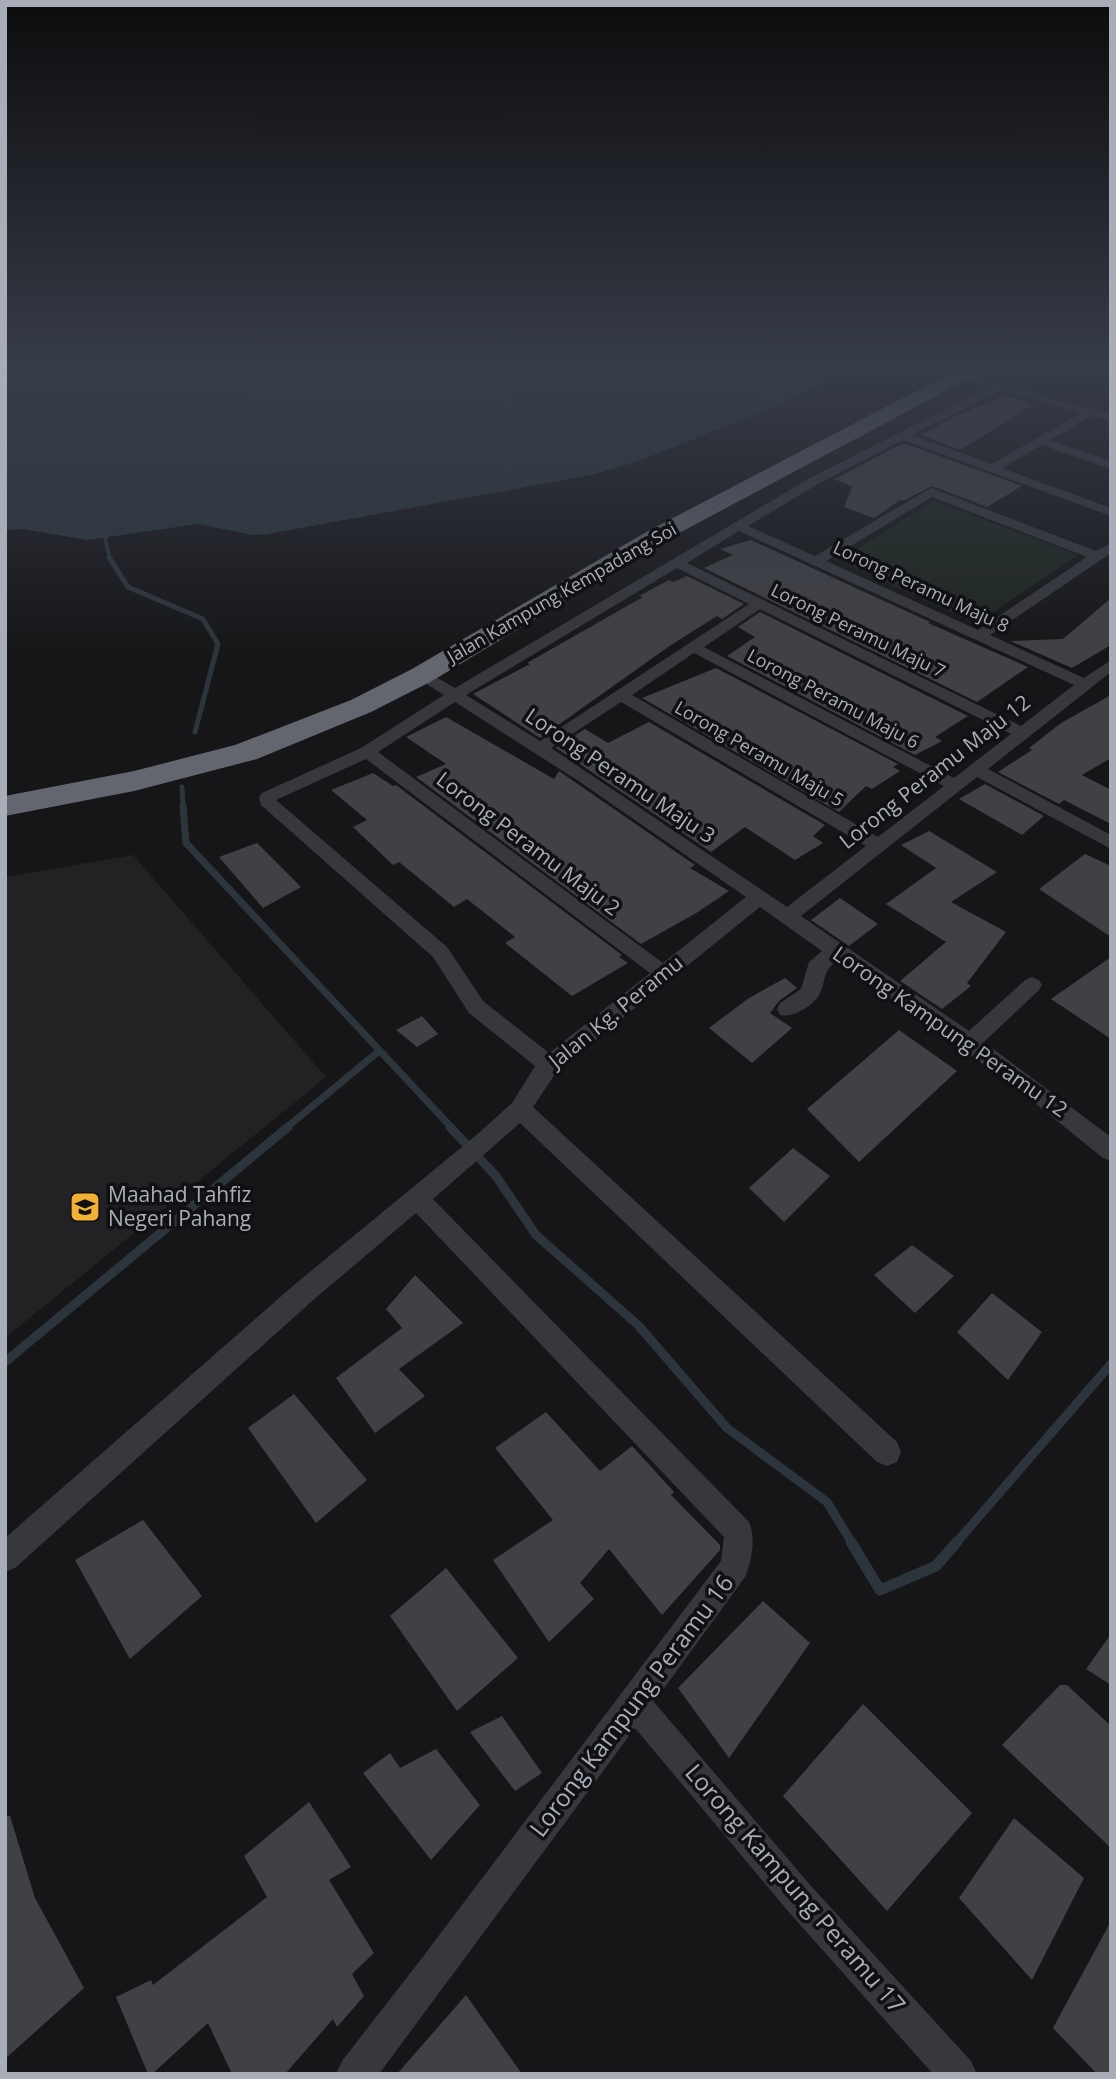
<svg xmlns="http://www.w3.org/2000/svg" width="1116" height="2079" viewBox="0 0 1116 2079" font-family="'Open Sans',sans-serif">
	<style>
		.built { fill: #222225 }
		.green { fill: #1e261f }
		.water { fill: #2c353c }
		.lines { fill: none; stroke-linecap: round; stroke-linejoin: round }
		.stream-far4 { stroke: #2c353c; stroke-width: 3.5 }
		.stream-far3 { stroke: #2c353c; stroke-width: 5 }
		.stream-far2 { stroke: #2c353c; stroke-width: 7 }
		.stream-far1 { stroke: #2c353c; stroke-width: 9 }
		.stream { stroke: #2c353c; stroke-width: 11 }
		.building { fill: #404145 }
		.street { fill: #37383d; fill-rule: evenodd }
		.highway { fill: #63666e; fill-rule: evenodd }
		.labels { text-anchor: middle; stroke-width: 7; stroke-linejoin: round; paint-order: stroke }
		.far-street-label { font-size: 18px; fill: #a8adb8; stroke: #111113 }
		.street-label { font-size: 21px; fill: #a8adb8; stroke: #111113 }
		.poi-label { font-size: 21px; fill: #a8adb8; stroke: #111113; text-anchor: start }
		.near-street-label { font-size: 24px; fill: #a8adb8; stroke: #111113 }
	</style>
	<rect width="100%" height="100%" fill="#161618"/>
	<!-- built -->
	<path class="built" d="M133,855L326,1077L5,1338V877Z"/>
	<!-- green -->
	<path class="green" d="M934,501L1078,555L976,624L839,560Z"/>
	<!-- water -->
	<path class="water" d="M5,366H860L782,404L641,460L596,474L268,534L253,535L198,524L87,540L23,529L5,530Z"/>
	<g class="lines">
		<!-- stream-far4 -->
		<path class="stream-far4" d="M110,559L105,539L111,532"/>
		<!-- stream-far3 -->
		<path class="stream-far3" d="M109,557L128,587L203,619L218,644L195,732
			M182,787L183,807"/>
		<!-- stream-far2 -->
		<path class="stream-far2" d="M183,806L186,843L452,1128
			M286,1128L379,1051"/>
		<!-- stream-far1 -->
		<path class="stream-far1" d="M450,1127L496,1176L536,1235L638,1325L727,1428L827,1502L852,1543
			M5,1362L288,1127
			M956,1543L1111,1364"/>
		<!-- stream -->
		<path class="stream" d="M851,1542L880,1590L936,1566L957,1542"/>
	</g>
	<!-- building -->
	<path class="building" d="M1006,395L1033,405L960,450L921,435L954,417Z
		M906,444L1022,486L987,507L932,486L903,501L900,500L874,518L844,507L852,487L835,479L897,446Z
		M751,540L930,622L928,623L1028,667L977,702L704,568L733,555L720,549Z
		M687,576L744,604L722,619L717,616L671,645L540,738L473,694L530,664L527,663L643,597L639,596L669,580L673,582Z
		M1111,598V645L1072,668L1010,641L1063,639Z
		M760,612L968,716L935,737L942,741L915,755L727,656L755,637L738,627Z
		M716,668L898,764L893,767L900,771L872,789L866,786L839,812L642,698Z
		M1111,695V758L1082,775L1111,790V824L1064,800L1059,804L998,772L1032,750L1029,748L1061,723Z
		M446,717L554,779L559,771L695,865L690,868L729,891L698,912L641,944L416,777L446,764L406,737Z
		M649,722L825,825L813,836L823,843L795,860L745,827L711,852L556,748L585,729L608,743Z
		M373,773L393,786L396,785L622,955L619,957L628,963L572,996L505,943L515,937L467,899L454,907L399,862L393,865L353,827L367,820L331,790Z
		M985,784L1044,816L1022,835L959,799Z
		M929,831L997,872L951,902L1006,932L967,983L971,986L942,1009L900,981L946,942L886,904L936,868L901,845Z
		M257,843L301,887L263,908L219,857Z
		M1085,854L1111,866V937L1039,889Z
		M840,898L878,924L849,946L811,920Z
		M1111,957V1039L1051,999Z
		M785,978L797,988L779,1001L770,1013L792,1028L752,1063L709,1028L749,998Z
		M422,1016L438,1034L417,1047L396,1030Z
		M899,1030L957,1071L859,1162L807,1109Z
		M793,1148L830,1176L784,1222L749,1188Z
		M912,1245L954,1276L915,1313L874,1275Z
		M415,1275L463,1323L399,1369L425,1396L375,1433L336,1378L402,1328L386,1309Z
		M992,1293L1042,1332L1008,1380L957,1332Z
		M294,1394L367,1480L316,1523L248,1428Z
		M546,1412L600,1471L632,1446L674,1492L671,1495L720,1545V1550L662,1615L609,1549L580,1583L594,1599L549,1642L493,1560L553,1520L495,1448Z
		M143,1520L202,1596L130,1659L75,1560Z
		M446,1568L518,1658L457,1711L390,1616Z
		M763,1601L810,1643L729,1758L678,1688Z
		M1111,1634V1685L1086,1669Z
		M1060,1685H1067L1111,1726V1848L1002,1745Z
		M863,1704L972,1813L887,1911L783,1796Z
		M502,1716L542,1773L515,1791L470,1732Z
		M436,1749L480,1805L431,1860L363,1773L390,1753L400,1768Z
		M309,1802L351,1867L329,1880L374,1953L352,1974L364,1996L337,2027L333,2019L285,2074H232L208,2023L152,2074H148L116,1997L151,1980L153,1985L267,1897L244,1856Z
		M5,1816H10L35,1898L84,1988L5,2059Z
		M1014,1818L1084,1878L1032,1980L959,1898Z
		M1111,1921V2074H1097L1053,2028Z
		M466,1995L522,2074H397Z"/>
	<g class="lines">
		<!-- street -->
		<path class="street" d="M957,373L1111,414V421L1092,416L1050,440L1111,461V469L1042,445L1002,468L1111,508V516L903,440L820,483L748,526L815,556L931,488L1096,551L1111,543V553L990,635L1084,678L1111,660V672L988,769L1111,835V849L977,777L801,916L969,1031L1025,980L1032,977L1039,980L1042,985L1039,990L984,1042L1111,1137V1161L1103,1158L1010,1083L836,961C821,974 827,980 819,995C812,1007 792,1018 780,1015L777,1009L780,1003L801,989L809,962L822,951L760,907L557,1071L533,1107L897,1442L901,1452L897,1462L887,1466L877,1462L520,1123L433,1199L749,1522C756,1538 752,1561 745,1577L654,1702L811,1886L971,2061L977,2074H933L787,1910L635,1728L379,2074H336L342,2061L422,1958L721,1561L724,1537L416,1213L312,1301L15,1568L5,1572V1538L294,1285L480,1132L512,1103L535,1066L469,1013L433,957L261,805L259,797L262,793L361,748L444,695L417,678L414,675L417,672H427L455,688L812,477L990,387L957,377ZM1001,390L1081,413L992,464L912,435ZM932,497L1087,557L978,630L826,561ZM739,531L1074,685L1021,726L687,563ZM677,568L749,604L540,741L466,695ZM760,609L1011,734L954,778L704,647ZM694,653L944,786L878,837L632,695ZM455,702L580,782L746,897L663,963L378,752ZM621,702L866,846L787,907L551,748ZM366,759L650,973L549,1053L483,1001L447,947L276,800Z"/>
		<!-- highway -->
		<path class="highway" d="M964,366H988L985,370L664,541L432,681L371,712L257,759L134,791L5,816V796L134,771L235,745L351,700L412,669L648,531Z"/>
	</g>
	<!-- sky -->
	<linearGradient id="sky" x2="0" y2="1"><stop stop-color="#0c0c0d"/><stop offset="0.56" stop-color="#363c48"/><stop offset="1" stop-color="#363c48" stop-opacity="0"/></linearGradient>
	<rect width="1116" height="657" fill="url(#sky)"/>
	<!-- icons -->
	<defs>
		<g id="school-square" transform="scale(1.575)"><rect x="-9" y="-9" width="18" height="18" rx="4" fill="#f2b134" stroke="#111113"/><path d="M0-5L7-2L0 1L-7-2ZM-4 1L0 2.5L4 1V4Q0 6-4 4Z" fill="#111"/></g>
	</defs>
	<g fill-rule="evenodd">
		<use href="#school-square" x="85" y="1207"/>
	</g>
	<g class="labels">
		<!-- far-street labels -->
		<g class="far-street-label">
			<text transform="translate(921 587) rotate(25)" y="6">Lorong Peramu Maju 8</text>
			<text transform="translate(562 593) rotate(-30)" y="6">Jalan Kampung Kempadang Soi</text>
			<text transform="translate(858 631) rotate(26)" y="6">Lorong Peramu Maju 7</text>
			<text transform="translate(833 699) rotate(28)" y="6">Lorong Peramu Maju 6</text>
			<text transform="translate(759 754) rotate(30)" y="6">Lorong Peramu Maju 5</text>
		</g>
		<!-- street labels -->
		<g class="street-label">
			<text transform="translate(935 772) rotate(-38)" y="7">Lorong Peramu Maju 12</text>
			<text transform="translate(620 776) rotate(34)" y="7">Lorong Peramu Maju 3</text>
			<text transform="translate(528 844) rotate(37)" y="7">Lorong Peramu Maju 2</text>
			<text transform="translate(616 1012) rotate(-39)" y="7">Jalan Kg. Peramu</text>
			<text transform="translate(950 1032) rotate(35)" y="7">Lorong Kampung Peramu 12</text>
		</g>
		<!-- poi labels -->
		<g class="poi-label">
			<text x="108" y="1202">Maahad Tahfiz<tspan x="108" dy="24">Negeri Pahang</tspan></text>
		</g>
		<!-- near-street labels -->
		<g class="near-street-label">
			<text transform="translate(632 1706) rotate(-53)" y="8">Lorong Kampung Peramu 16</text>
			<text transform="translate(795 1889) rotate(49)" y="8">Lorong Kampung Peramu 17</text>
		</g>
	</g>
	<!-- border -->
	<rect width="1116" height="2079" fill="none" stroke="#a8adb8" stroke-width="14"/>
</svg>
